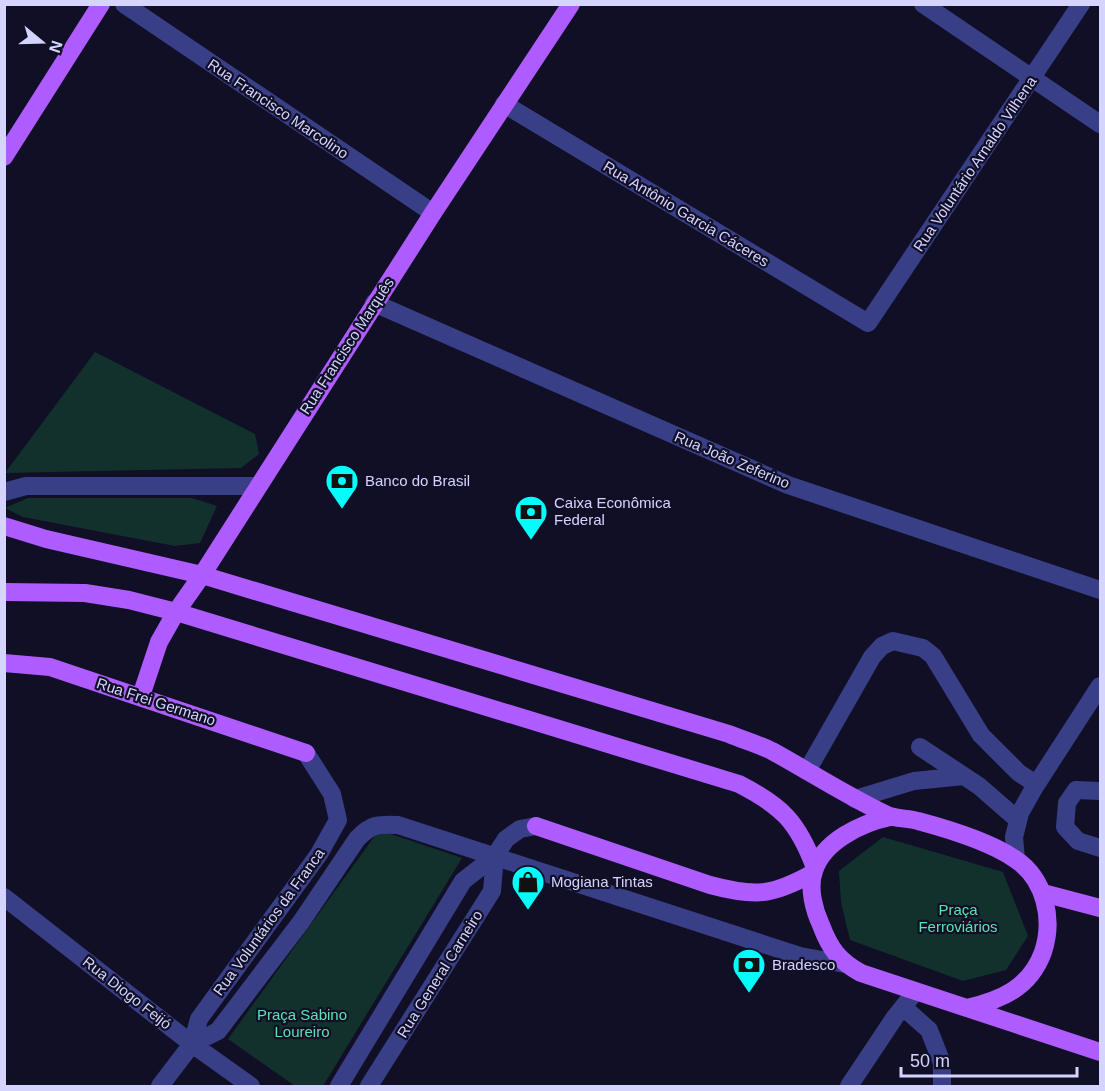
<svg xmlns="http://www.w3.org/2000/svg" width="1105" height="1091" viewBox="0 0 1105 1091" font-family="Arial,sans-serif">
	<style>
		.green { fill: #12312c }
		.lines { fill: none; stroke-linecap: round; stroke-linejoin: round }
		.minor { stroke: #393f86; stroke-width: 18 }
		.major { stroke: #ae5bff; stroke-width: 18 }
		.labels { text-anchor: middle; stroke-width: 4.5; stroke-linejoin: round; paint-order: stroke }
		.street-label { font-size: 15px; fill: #d4d4ff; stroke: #100f26 }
		.poi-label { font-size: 15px; fill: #d4d4ff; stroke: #100f26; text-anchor: start }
		.park-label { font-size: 15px; fill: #5de2b1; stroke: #100f26 }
	</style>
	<rect width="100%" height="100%" fill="#100f26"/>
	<!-- green -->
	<path class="green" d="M95,352L255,434L259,454L241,468L5,473Z
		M28,498H192L217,506L200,543L175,546L23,517L5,508Z
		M379,830L462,858L323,1086H295L228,1039Z
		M883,837L1003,872L1028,936L1006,970L963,981L850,940L841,902L839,871Z"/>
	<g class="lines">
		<!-- minor -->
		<path class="minor" d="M124,4L433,213
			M923,4L1100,124
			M504,104L868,323L1081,4
			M374,303L788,485L1100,590
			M4,492L26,486H258
			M920,747L979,786L1018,820
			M807,771L872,657L882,646L893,641L923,648L933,656L981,735L1019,773L1036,784
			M1100,791L1076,790L1067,803L1065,827L1078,841L1100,848
			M855,799L914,781L964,776
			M1016,859L1014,837L1020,813L1034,788L1100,686
			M4,897L192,1044L251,1086
			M903,1007L929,1030L942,1063V1086
			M192,1044L218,1031L301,922L357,839C371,824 378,824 398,825L800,956L845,964
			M160,1086L192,1044L199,1019L319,854L338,820L332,794L306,753
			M339,1086L463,881L495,856L506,839L520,829L536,826
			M369,1086L492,891L495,856
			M849,1086L895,1017L915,992"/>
		<!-- major -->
		<path class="major" d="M4,157L101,4
			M4,526L46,539L202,575L729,734C743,740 758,744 772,751C810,772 847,796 887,815C896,819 908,818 918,821C948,829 989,841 1015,859C1045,879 1054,919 1043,952C1030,988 1001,1000 967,1008
			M4,592L85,593L129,600L176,612L739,784C782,806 798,822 815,868
			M4,663L50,667L306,753
			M141,696L159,642L176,612L202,575L433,213L571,4
			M890,817C862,823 823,841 814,871C808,888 814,910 821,925C830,949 839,961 861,973L1100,1052
			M536,826L710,885C755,897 772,896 813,873
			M1043,893L1100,908"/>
	</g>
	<!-- icons -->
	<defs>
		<g id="bank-pin" transform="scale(1.725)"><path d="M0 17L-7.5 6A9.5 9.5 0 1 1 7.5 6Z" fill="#00fffa" stroke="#100f26"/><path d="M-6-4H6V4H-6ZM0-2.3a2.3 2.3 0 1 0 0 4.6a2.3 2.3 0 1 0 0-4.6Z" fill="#111"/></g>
		<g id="shop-pin" transform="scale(1.725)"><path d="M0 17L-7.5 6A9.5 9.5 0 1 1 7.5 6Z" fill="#00fffa" stroke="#100f26"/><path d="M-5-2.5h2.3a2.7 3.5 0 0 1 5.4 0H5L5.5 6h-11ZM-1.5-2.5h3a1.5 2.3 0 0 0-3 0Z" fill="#111"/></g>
	</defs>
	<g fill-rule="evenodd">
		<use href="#bank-pin" x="342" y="481"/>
		<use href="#bank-pin" x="531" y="512"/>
		<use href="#shop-pin" x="528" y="882"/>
		<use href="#bank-pin" x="749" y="965"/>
	</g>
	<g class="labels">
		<!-- street labels -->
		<g class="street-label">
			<text transform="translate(278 109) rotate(34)" y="5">Rua Francisco Marcolino</text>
			<text transform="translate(975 164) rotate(-56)" y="5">Rua Voluntário Arnaldo Vilhena</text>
			<text transform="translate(686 214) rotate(31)" y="5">Rua Antônio Garcia Cáceres</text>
			<text transform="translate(347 346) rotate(-57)" y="5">Rua Francisco Marquês</text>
			<text transform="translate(732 460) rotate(23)" y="5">Rua João Zeferino</text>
			<text transform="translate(156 702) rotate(18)" y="5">Rua Frei Germano</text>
			<text transform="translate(269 922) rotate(-54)" y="5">Rua Voluntários da Franca</text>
			<text transform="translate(440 974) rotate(-58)" y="5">Rua General Carneiro</text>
			<text transform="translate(127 993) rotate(38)" y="5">Rua Diogo Feijó</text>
		</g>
		<!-- poi labels -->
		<g class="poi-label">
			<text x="365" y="486">Banco do Brasil</text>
			<text x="554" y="508">Caixa Econômica<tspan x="554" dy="17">Federal</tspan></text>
			<text x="551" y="887">Mogiana Tintas</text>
			<text x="772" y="970">Bradesco</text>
		</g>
		<!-- park labels -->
		<g class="park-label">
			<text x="958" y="915">Praça<tspan x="958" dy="17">Ferroviários</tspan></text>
			<text x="302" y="1020">Praça Sabino<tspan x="302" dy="17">Loureiro</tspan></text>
		</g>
	</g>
	<!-- border -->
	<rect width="1105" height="1091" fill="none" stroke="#d4d4ff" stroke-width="12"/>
	<!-- north arrow -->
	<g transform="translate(42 42) rotate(109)" stroke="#100f26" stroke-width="4.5" paint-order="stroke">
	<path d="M0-4.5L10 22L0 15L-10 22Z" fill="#d4d4ff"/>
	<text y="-9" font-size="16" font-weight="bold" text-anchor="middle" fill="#d4d4ff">N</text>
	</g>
	<!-- scale -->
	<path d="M901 1067v9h176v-9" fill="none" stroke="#d4d4ff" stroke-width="3"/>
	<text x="910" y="1067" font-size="18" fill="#d4d4ff" stroke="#100f26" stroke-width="4.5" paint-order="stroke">50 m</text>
</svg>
